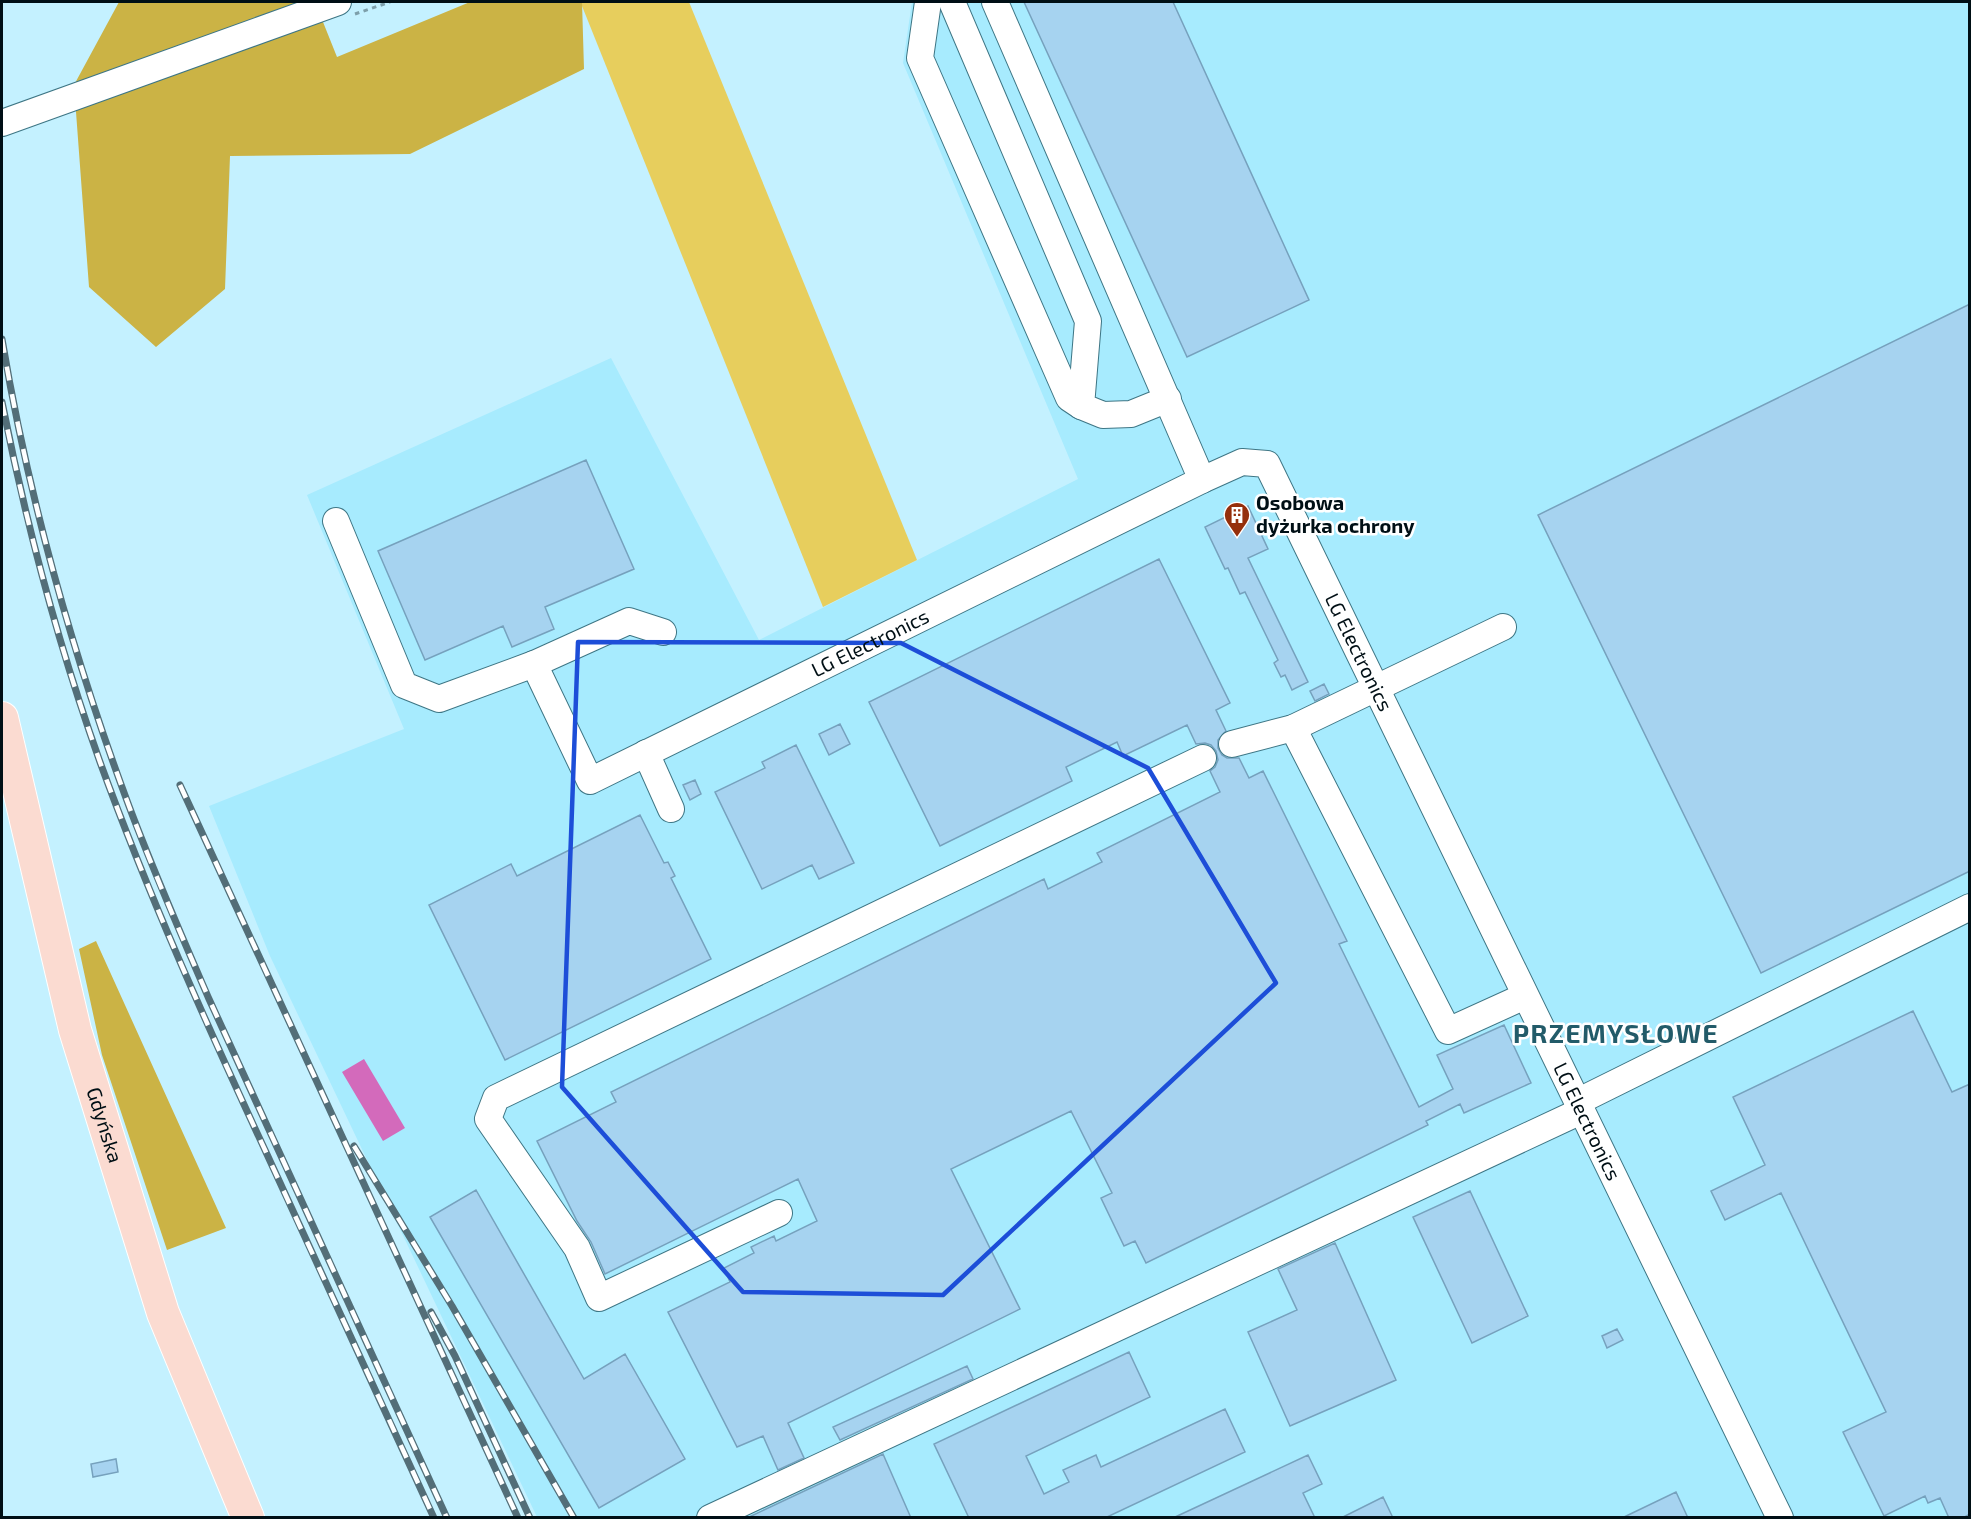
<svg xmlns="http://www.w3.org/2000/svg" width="1971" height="1519" viewBox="0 0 1971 1519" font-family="'Exo 2',sans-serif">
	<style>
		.built { fill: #a7ebfe }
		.green { fill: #e7ce5d }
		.forest { fill: #cbb345 }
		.water { fill: #d36abb }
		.building { fill: #a6d3f0; stroke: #76a1bd; stroke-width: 1.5 }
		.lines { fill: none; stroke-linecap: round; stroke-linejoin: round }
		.minor-casing { stroke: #3e7685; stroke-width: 28 }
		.major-casing { stroke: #fff; stroke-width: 34 }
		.path { stroke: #7d9faa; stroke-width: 3; stroke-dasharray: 4.5 4.5; stroke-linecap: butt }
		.minor { stroke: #fff; stroke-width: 26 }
		.major { stroke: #fbdbd1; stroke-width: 32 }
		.rail-casing { stroke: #536e78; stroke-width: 7 }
		.rail { stroke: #fff; stroke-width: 4.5; stroke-dasharray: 14; stroke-linecap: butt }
		.marked { fill: none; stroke: #1d4ed8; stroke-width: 4.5; stroke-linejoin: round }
		.labels { text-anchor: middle; stroke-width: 5; stroke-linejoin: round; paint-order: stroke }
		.poi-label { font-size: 20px; font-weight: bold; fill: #000f15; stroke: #fff; text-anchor: start }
		.street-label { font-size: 20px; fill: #000f15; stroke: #fff }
		.district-label { font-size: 26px; font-weight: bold; letter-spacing: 1.5px; fill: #225b69; stroke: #fff }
	</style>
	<rect width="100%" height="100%" fill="#c4f1ff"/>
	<!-- built -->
	<path class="built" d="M912,2H1969V1517H537L270,956L209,806L404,729L307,495L611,358L759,640L1078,479L903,63Z"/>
	<!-- green -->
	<path class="green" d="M582,2H689L917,560L823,607L582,6Z"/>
	<!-- forest -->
	<path class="forest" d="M119,2H315L337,57L470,2H582L584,69L410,154L230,156L225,289L156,347L89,287L74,85Z
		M96,941L226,1228L167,1250L102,1055L79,949Z"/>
	<!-- water -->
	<path class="water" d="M364,1059L405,1128L383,1141L342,1072Z"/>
	<!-- building -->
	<path class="building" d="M1024,2H1173L1309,300L1187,357Z
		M1970,304V871L1761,973L1538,515Z
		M586,460L634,569L545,607L554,629L512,647L503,626L425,660L378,551Z
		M1248,506L1268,549L1248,558L1308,682L1292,690L1285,675L1281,677L1274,663L1278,660L1245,592L1240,594L1228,568L1225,569L1205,527Z
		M1159,559L1230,703L1216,710L1226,731L1218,740V748L1222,755L1227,758H1239L1249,778L1263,771L1347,941L1339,944L1419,1107L1453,1089L1437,1055L1504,1025L1531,1083L1464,1113L1460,1104L1426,1121L1428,1125L1146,1263L1135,1241L1124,1246L1101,1198L1112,1193L1071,1111L951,1169L1020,1309L788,1423L804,1458L778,1470L763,1436L737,1447L668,1312L730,1282L724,1268L754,1253L751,1247L774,1236L776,1241L817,1221L798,1179L605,1274L591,1242L577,1221L537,1141L616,1102L611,1092L1044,879L1048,889L1102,862L1097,853L1220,792L1210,771L1215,767L1218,760L1216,751L1211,745L1205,743L1196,744L1187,725L1123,756L1117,742L1066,767L1072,781L940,846L869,702Z
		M1324,684L1329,694L1315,701L1310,691Z
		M840,724L850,744L829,755L819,734Z
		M796,745L854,863L819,879L812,865L762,889L715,792L765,768L762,762Z
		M695,780L701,794L690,800L683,785Z
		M640,815L664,863L668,862L675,876L671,878L711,959L505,1060L429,905L511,864L517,876Z
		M1913,1011L1952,1092L1970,1084V1514L1963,1518H1949L1940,1498L1928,1503L1925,1496L1884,1516L1843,1432L1886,1412L1781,1193L1725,1220L1711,1191L1765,1165L1733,1097Z
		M476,1190L584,1379L625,1354L685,1459L599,1508L430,1217Z
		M1470,1191L1528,1316L1472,1343L1413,1217Z
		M1335,1243L1396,1380L1290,1426L1248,1332L1297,1310L1278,1269Z
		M1617,1329L1623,1340L1607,1348L1602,1336Z
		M1129,1352L1150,1397L1026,1456L1044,1494L1069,1482L1063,1470L1096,1455L1101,1467L1225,1409L1245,1452L1105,1518H969L934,1444Z
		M967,1366L973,1379L840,1440L833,1427Z
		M883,1454L911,1518H747Z
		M1308,1455L1322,1484L1303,1493L1315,1518H1173Z
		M116,1459L118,1472L93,1477L91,1464Z
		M1676,1492L1688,1518H1622Z
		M1383,1497L1393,1518H1341Z"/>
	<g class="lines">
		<!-- minor casing -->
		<g class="minor-casing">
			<g id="minor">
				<path d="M928,2L920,58L1069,398L1081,406"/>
				<path d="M952,2L1088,321L1081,406L1103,415L1131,414L1168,399"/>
				<path d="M995,2L1202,480"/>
				<path d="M2,123L338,2"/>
				<path d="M336,521L404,685L439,699L534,664L629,621L663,632"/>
				<path id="s1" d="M534,664L590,781L1202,480L1242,462L1267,464L1780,1518"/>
				<path d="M1293,728L1448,1031L1525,996"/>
				<path d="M1232,744L1293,728L1503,627"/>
				<path d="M646,753L671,809"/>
				<path d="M1577,1102L1970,907"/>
				<path d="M779,1213L599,1298L577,1248L488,1119L496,1098L1203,758"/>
				<path d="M710,1518L1581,1111"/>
			</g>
		</g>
		<!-- major casing -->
		<g class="major-casing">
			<g id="major">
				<path id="s2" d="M2,718L75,1030L163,1313L248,1518"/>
			</g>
		</g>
		<!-- path -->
		<path class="path" d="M355,14L390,2"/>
		<!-- minor -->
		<use href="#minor" class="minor"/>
		<!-- major -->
		<use href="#major" class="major"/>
		<!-- rail casing -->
		<g class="rail-casing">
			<path id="rail" d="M2,339C28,495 71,649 126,798C151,866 180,932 209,999L447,1518
				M2,402C26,524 58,644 100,762C148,894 206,1023 265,1150C321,1273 378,1395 434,1518
				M180,785L518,1518
				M354,1146L452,1306L574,1518
				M431,1312L455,1356L530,1518"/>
		</g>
		<!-- rail -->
		<use href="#rail" class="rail"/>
	</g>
	<!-- marked area -->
	<path class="marked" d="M578,642L901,643L1148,768L1276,983L943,1295L743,1292L562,1087Z"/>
	<!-- icons -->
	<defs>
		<g id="building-pin" transform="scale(1.35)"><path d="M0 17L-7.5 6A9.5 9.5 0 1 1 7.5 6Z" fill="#952f0c" stroke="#fff"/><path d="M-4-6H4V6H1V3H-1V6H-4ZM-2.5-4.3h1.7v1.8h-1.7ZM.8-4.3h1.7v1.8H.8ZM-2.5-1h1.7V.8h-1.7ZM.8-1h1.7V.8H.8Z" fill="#fff"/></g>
	</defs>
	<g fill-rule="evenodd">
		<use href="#building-pin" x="1237" y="515"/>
	</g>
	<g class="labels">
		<!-- poi labels -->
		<g class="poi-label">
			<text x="1256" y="510">Osobowa<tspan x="1256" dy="23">dyżurka ochrony</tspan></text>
		</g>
		<!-- street labels -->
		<g class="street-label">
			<text dy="7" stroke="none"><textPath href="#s1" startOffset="442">LG Electronics</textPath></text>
			<text dy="7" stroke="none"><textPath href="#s1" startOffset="1090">LG Electronics</textPath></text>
			<text dy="7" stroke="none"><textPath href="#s1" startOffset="1612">LG Electronics</textPath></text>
			<text dy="7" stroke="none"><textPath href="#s2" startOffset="420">Gdyńska</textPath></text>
		</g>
		<!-- district labels -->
		<g class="district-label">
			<text x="1616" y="1043">PRZEMYSŁOWE</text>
		</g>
	</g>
	<!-- border -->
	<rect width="1971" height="1519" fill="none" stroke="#000f15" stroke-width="6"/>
</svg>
